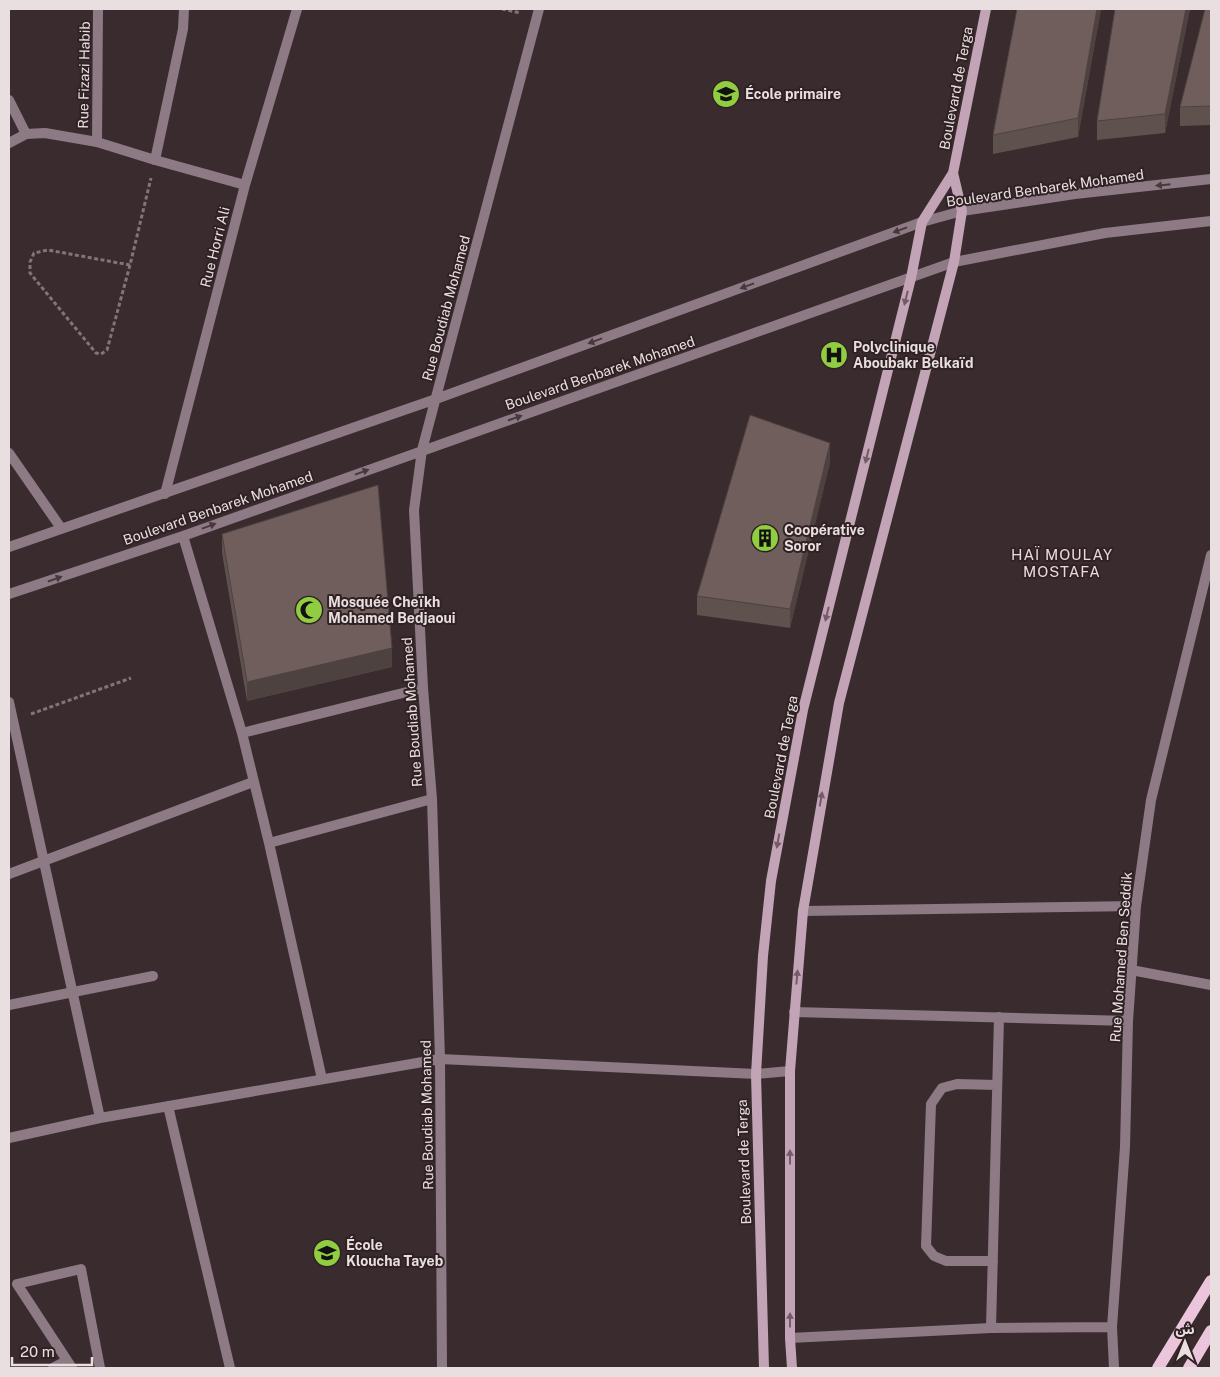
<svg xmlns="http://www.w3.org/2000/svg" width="1220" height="1377" viewBox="0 0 1220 1377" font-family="'Public Sans','Noto Sans Arabic',sans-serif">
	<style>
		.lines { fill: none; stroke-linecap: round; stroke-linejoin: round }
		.path { stroke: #817576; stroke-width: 3; stroke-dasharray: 4 2.5; stroke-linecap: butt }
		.lane { stroke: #8d7a85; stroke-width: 10 }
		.street { stroke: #8d7a85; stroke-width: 10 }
		.secondary { stroke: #c2a4b6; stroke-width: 10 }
		.primary { stroke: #eac5db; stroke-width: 12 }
		.wall { fill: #5f514e }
		.shaded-wall { fill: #4e4240 }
		.building { fill: #6f5e5b; stroke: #4e4240 }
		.oneway { fill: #47383c }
		.oneway2 { fill: #725c66 }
		.labels { text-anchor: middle; stroke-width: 4; stroke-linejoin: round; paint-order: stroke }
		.street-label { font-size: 14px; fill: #e9dfe0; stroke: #302224 }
		.poi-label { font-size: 14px; font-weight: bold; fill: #e9dfe0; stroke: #302224; text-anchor: start }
		.neighbourhood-label { font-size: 15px; letter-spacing: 1px; fill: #ecd8db; stroke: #302224 }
	</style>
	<rect width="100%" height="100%" fill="#3a2c2e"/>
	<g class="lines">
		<!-- path -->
		<path class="path" d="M502,9L521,13
			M130,265L48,250L34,253L30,262V273L96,353L101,354L107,350L130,265L151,178
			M31,714L131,678"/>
		<!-- lane -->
		<path class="lane" d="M155,160L183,29L184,9
			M9,1005L153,976
			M993,1261H946L934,1256L926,1246L931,1104L942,1088L957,1084L997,1085
			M991,1328L999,1017
			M53,1368L66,1361
			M72,1368L17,1284L81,1269L100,1368"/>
		<!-- street -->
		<path class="street" d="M9,100L26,134
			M97,142L98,9
			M9,143L26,134L45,133L97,142L155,160L245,185
			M9,453L61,528
			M165,494L245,185L297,9
			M183,536L242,733L269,843L322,1079
			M9,547L436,399L922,222L962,211L1075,194L1211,179
			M9,594L183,536L954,262L1105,233L1211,221
			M9,702L100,1118
			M242,733L423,688
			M269,843L432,799
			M9,874L253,782
			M803,911L1136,906
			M1131,970L1211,985
			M794,1012L1128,1021
			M168,1106L230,1368
			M9,1138L100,1118L440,1059L756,1074L790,1071
			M790,1338L991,1328L1112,1327
			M442,1368L440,1059L432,799L423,688L414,510L422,450L539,9
			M1114,1368L1112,1327L1125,1147L1128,1021L1136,906L1151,800L1211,555"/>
		<!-- secondary -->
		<path class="secondary" d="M764,1368L756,1074L763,956L771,881L803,710L911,278L922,222L953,173L986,9
			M792,1368L790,1338V1071L803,911L839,703L954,262L962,211L953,173"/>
		<!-- primary -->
		<path class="primary" d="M1158,1368L1211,1281
			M1189,1368L1211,1331"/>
	</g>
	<!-- wall -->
	<path class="wall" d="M1017,9H1101L1078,137L993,154V135Z
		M1190,9L1165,133L1097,140V121Z
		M1211,9V125L1180,126V107Z
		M830,462L790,628L697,615V596Z
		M222,534L392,667L247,701L222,553Z"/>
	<!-- shaded-wall -->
	<path class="shaded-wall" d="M1097,9H1101L1078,137V118Z
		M1186,9H1190L1165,133V114Z
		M830,443V462L790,628V609Z
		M392,648V667L247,701V682Z"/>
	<!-- building -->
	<path class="building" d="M1017,9H1097L1078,118L993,135Z
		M1115,9H1186L1165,114L1097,121Z
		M1205,9H1211V106L1180,107Z
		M750,415L830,443L790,609L697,596Z
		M378,485L392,648L247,682L222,534Z"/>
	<!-- one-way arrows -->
	<defs><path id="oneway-solid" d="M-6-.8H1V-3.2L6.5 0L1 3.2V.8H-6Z" transform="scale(1.25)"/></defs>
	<g class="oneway">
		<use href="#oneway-solid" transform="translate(1163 185) rotate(174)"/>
		<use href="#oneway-solid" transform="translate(900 230) rotate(160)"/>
		<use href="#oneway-solid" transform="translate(747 286) rotate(160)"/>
		<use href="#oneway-solid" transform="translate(595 341) rotate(160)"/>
		<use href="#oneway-solid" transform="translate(515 418) rotate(-19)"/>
		<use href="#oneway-solid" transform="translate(362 472) rotate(-20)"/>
		<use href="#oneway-solid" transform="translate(209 526) rotate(-20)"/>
		<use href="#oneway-solid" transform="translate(55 579) rotate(-19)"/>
	</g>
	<g class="oneway2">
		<use href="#oneway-solid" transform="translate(906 298) rotate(104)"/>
		<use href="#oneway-solid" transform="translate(867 456) rotate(104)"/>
		<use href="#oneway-solid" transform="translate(827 614) rotate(104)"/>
		<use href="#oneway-solid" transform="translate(821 799) rotate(-80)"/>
		<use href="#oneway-solid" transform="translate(778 841) rotate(100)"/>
		<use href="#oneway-solid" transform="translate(797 977) rotate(-85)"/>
		<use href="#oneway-solid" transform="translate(790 1157) rotate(-90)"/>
		<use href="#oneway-solid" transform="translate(790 1320) rotate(-90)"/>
	</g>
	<!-- icons -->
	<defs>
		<g id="school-disc" transform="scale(1.4375)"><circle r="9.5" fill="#91cd40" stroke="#302224"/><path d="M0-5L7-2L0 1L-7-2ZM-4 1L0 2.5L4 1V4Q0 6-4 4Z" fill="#111"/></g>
		<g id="hospital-disc" transform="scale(1.4375)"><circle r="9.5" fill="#91cd40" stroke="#302224"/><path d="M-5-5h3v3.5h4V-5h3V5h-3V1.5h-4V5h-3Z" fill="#111"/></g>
		<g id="building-disc" transform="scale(1.4375)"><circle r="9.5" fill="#91cd40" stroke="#302224"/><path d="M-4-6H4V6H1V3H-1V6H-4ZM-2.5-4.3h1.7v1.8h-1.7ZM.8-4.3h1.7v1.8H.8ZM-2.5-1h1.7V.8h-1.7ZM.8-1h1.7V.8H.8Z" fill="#111"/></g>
		<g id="mosque-disc" transform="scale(1.4375)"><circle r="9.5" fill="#91cd40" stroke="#302224"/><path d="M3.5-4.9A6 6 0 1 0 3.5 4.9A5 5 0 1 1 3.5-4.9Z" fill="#111"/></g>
	</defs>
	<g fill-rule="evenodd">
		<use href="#school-disc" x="726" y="94"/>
		<use href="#hospital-disc" x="834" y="355"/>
		<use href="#building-disc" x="765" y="538"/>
		<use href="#mosque-disc" x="309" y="610"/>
		<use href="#school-disc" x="327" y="1253"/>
	</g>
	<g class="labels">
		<!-- street labels -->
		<g class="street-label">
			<text transform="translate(84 75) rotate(-89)" y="5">Rue Fizazi Habib</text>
			<text transform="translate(956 88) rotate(-79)" y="5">Boulevard de Terga</text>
			<text transform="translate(1045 188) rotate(-8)" y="5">Boulevard Benbarek Mohamed</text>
			<text transform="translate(215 247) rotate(-76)" y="5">Rue Horri Ali</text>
			<text transform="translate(446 308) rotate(-75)" y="5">Rue Boudiab Mohamed</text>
			<text transform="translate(600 373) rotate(-19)" y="5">Boulevard Benbarek Mohamed</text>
			<text transform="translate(218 508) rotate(-19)" y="5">Boulevard Benbarek Mohamed</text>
			<text transform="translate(412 712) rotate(-94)" y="5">Rue Boudiab Mohamed</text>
			<text transform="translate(781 757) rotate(-79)" y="5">Boulevard de Terga</text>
			<text transform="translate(1121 957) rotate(-86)" y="5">Rue Mohamed Ben Seddik</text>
			<text transform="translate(427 1115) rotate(-91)" y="5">Rue Boudiab Mohamed</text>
			<text transform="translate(744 1162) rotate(-92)" y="5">Boulevard de Terga</text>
		</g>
		<!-- poi labels -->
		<g class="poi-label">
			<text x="745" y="99">École primaire</text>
			<text x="853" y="352">Polyclinique<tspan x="853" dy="16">Aboubakr Belkaïd</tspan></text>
			<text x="784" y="535">Coopérative<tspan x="784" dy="16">Soror</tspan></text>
			<text x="328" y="607">Mosquée Cheïkh<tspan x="328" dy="16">Mohamed Bedjaoui</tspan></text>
			<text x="346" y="1250">École<tspan x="346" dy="16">Kloucha Tayeb</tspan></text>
		</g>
		<!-- neighbourhood labels -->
		<g class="neighbourhood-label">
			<text x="1062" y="560">HAÏ MOULAY<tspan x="1062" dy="17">MOSTAFA</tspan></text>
		</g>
	</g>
	<!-- border -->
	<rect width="1220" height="1377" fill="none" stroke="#e9dfe0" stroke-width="20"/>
	<!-- north arrow -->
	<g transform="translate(1185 1342)" stroke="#302224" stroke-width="4" paint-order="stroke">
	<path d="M0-4L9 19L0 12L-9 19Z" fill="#e9dfe0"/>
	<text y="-8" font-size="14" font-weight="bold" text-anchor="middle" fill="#e9dfe0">ش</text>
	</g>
	<!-- scale -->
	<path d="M12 1357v8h80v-8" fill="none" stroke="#e9dfe0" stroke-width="2.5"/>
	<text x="20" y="1357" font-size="15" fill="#e9dfe0" stroke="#302224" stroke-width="4" paint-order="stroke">20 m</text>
</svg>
